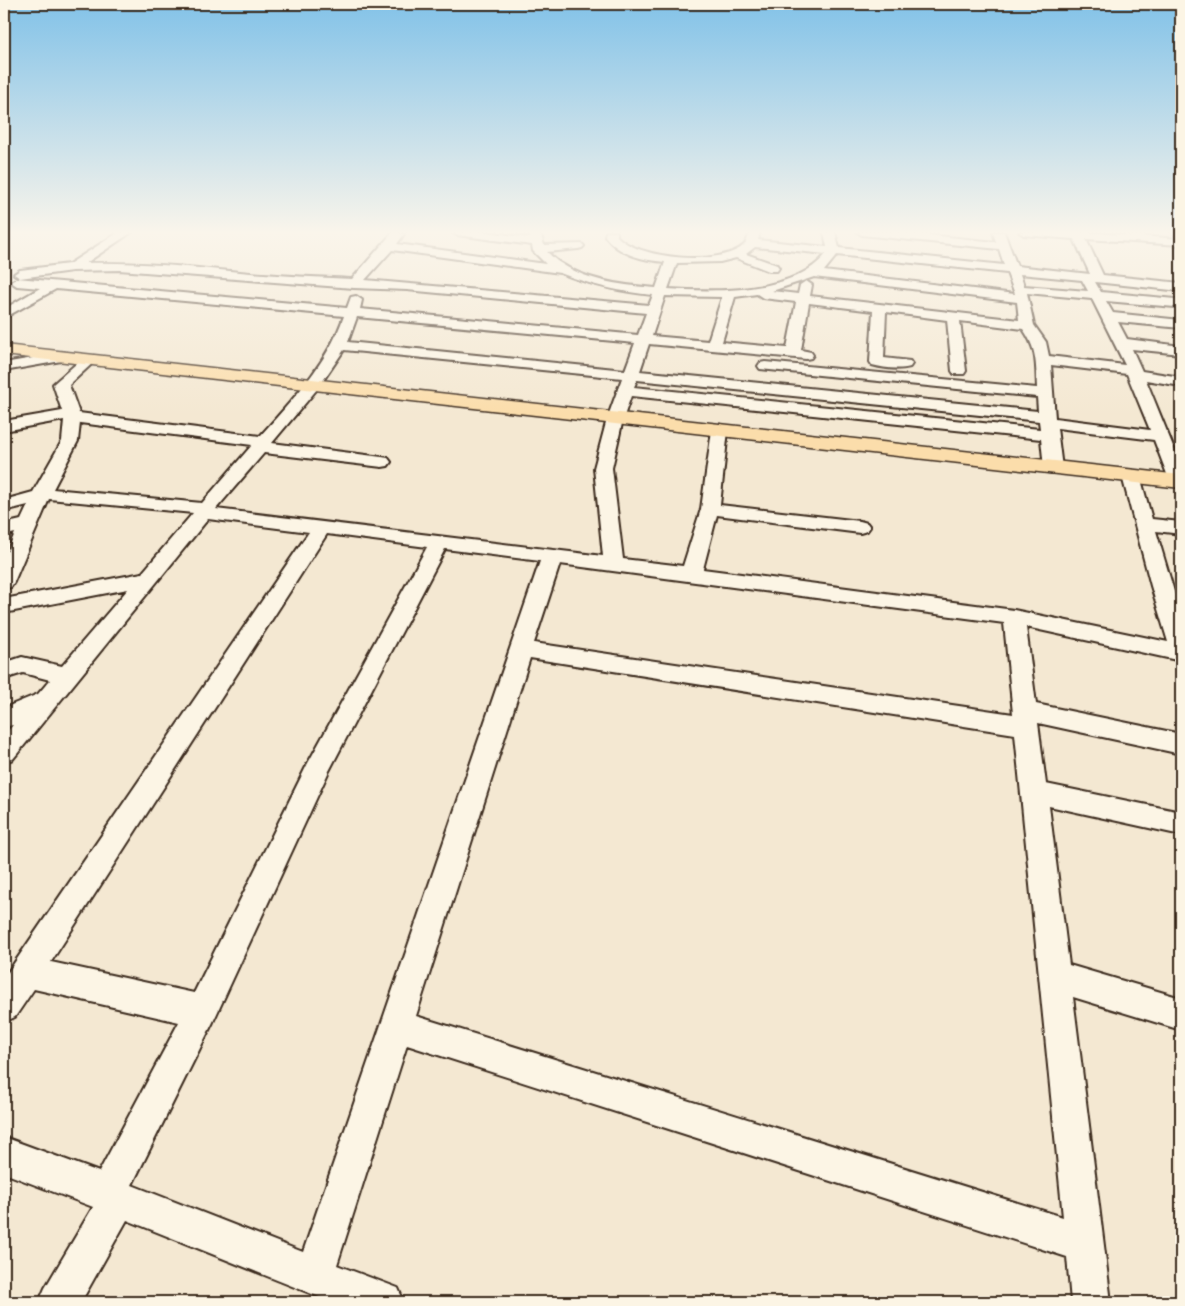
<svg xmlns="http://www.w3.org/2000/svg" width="1185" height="1306" viewBox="0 0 1185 1306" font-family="Itim,sans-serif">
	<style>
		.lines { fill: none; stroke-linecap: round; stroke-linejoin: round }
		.minor-casing { stroke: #3b2a1e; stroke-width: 4 }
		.major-casing { stroke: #3b2a1e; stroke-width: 3 }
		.minor { fill: #fcf5e5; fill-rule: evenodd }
		.major { fill: #fbddab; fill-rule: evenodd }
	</style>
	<rect width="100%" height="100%" fill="#f4e8d2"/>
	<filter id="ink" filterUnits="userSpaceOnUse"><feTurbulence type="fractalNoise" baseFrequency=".02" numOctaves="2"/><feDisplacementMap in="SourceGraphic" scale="10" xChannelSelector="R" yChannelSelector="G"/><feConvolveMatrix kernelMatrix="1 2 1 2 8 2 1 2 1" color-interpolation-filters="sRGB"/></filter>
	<g filter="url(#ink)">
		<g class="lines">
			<!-- minor casing -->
			<g class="minor-casing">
				<path id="minor" d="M119,232H132L86,263C138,262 189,267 240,272C277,276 315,277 352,279L393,232L404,234L397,244L546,264L533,251L532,245L457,235L452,232H487L530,238L529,232H540L544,245L582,244L584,246L582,248L578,249L547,252C552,256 556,261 562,264C587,281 626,286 656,288L665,262C643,260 619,255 605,236L606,232H617V236C637,259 721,267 744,245C746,243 748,238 749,235V232H760L758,240L827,247L824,232H835L839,248L1004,265L999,249L862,235L857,232H901L996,242L993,232H1004L1017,266L1090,274L1074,239L1024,235L1019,232H1084L1181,239V245L1086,239L1103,275L1181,283V291L1095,282L1101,292L1175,299L1181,303L1180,306L1175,307L1106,301L1113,313L1181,320V328L1118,322L1127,339L1181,346V354L1132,349L1142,371L1181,377V386L1146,380L1181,466V487L1173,486L1170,482L1154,440L1057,428L1062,468L1059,472L1053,473L1047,472L1044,468L1041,439L631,396L623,419L612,468L623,559L683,566L701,509L712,430L714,427H726L728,430L720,505L860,521L867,523L870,527L867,531L860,533L717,515L703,569L1014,610L1168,642L1151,586L1122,476L1125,472L1131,471L1137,472L1140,476L1152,519L1181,522V534L1156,531L1181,615V661L1026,627L1036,704L1181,734V754L1038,723L1046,784L1181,812V835L1049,806L1069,965L1181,998V1030L1073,997L1111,1302H1071L1067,1257L407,1045L337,1265L398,1288L404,1302H332L127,1220L81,1302H39L45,1288L93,1207L4,1173V1137L99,1172L179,1022L34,989L15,1017L4,1022V978L309,532L208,519L13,759L4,762V735L13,725L4,727V708L38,694L50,680L23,673L4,679V663L22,657L62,666L128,589L4,613V599L142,573L193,513L49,499L14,582L11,587L4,589V559L15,533L4,536V524L21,520L28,505L4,511V500L33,492L62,441L64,420L4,431V421L62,411L53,384L84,357H94L96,360L69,385L79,413L260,436C294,398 327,364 344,316L56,289L4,318V309L40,288L17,286L11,282L17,278L347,308L351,297L356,296L362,300L360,309L638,335L646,313L407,290L354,288L119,270L72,271L20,278L14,274L20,270L69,264ZM755,247L826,254C794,294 715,292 668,289L677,263L720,262L736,258L769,271H777L779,268L777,265L746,254ZM392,250L560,273C590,285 621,292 653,295L649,305L365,280ZM837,255L1007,273L1015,294L824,271ZM1020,274L1082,280L1088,291L1024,286ZM814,277L1017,302L1019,320L810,296L812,285L806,281L800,285L798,294L772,291ZM1027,293L1092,299L1125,365L1049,356L1046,342L1034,325ZM757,294L763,298L796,302L787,348L722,342L735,297ZM665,296L722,297L708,341L652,336ZM809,303L873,311L870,362L872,365C883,368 899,370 910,367L912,364L910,361L884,358L886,312L947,320L952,371L954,374H964L966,371L960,321L1023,329C1037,349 1036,363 1037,388L765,362L760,363L758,366L760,369L1037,397L1038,411L640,371L649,344L806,359L811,358L813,355L811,352L801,350ZM357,317L635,343L625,370L348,342ZM344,350L622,378L607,419L594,468L603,556L216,509L264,453L382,467L388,466L391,462L388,458L382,457L272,443L318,388ZM1051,365L1127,374L1150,430L1055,418ZM637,380L1039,421L1040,429L634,387ZM80,423L252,445L202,503L53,489L78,441ZM327,534L427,547L308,763L194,993L51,962ZM445,549L540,561L303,1252L132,1185L213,1022L329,771ZM560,564L1004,623L1013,714L534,643ZM530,658L1015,734L1063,1217L416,1016Z
					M62,353L67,354L69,357L67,360L4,371V363Z"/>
			</g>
			<!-- major casing -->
			<g class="major-casing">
				<path id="major" d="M1172,232H1181V239L1176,238Z
					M4,345L1181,475V488L4,355Z"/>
			</g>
			<!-- minor -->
			<use href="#minor" class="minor"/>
			<!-- major -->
			<use href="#major" class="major"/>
		</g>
	</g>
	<!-- sky -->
	<linearGradient id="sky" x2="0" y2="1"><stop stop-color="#82c2e8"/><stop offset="0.56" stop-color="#faf5eb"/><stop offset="1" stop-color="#faf5eb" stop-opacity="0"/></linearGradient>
	<rect width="1185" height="415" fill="url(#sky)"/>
	<!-- margin -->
	<rect width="1185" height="1306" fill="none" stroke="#fcf5e5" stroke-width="20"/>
	<rect x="10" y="10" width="1165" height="1286" fill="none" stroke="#3b2a1e" stroke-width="2" filter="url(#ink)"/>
</svg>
